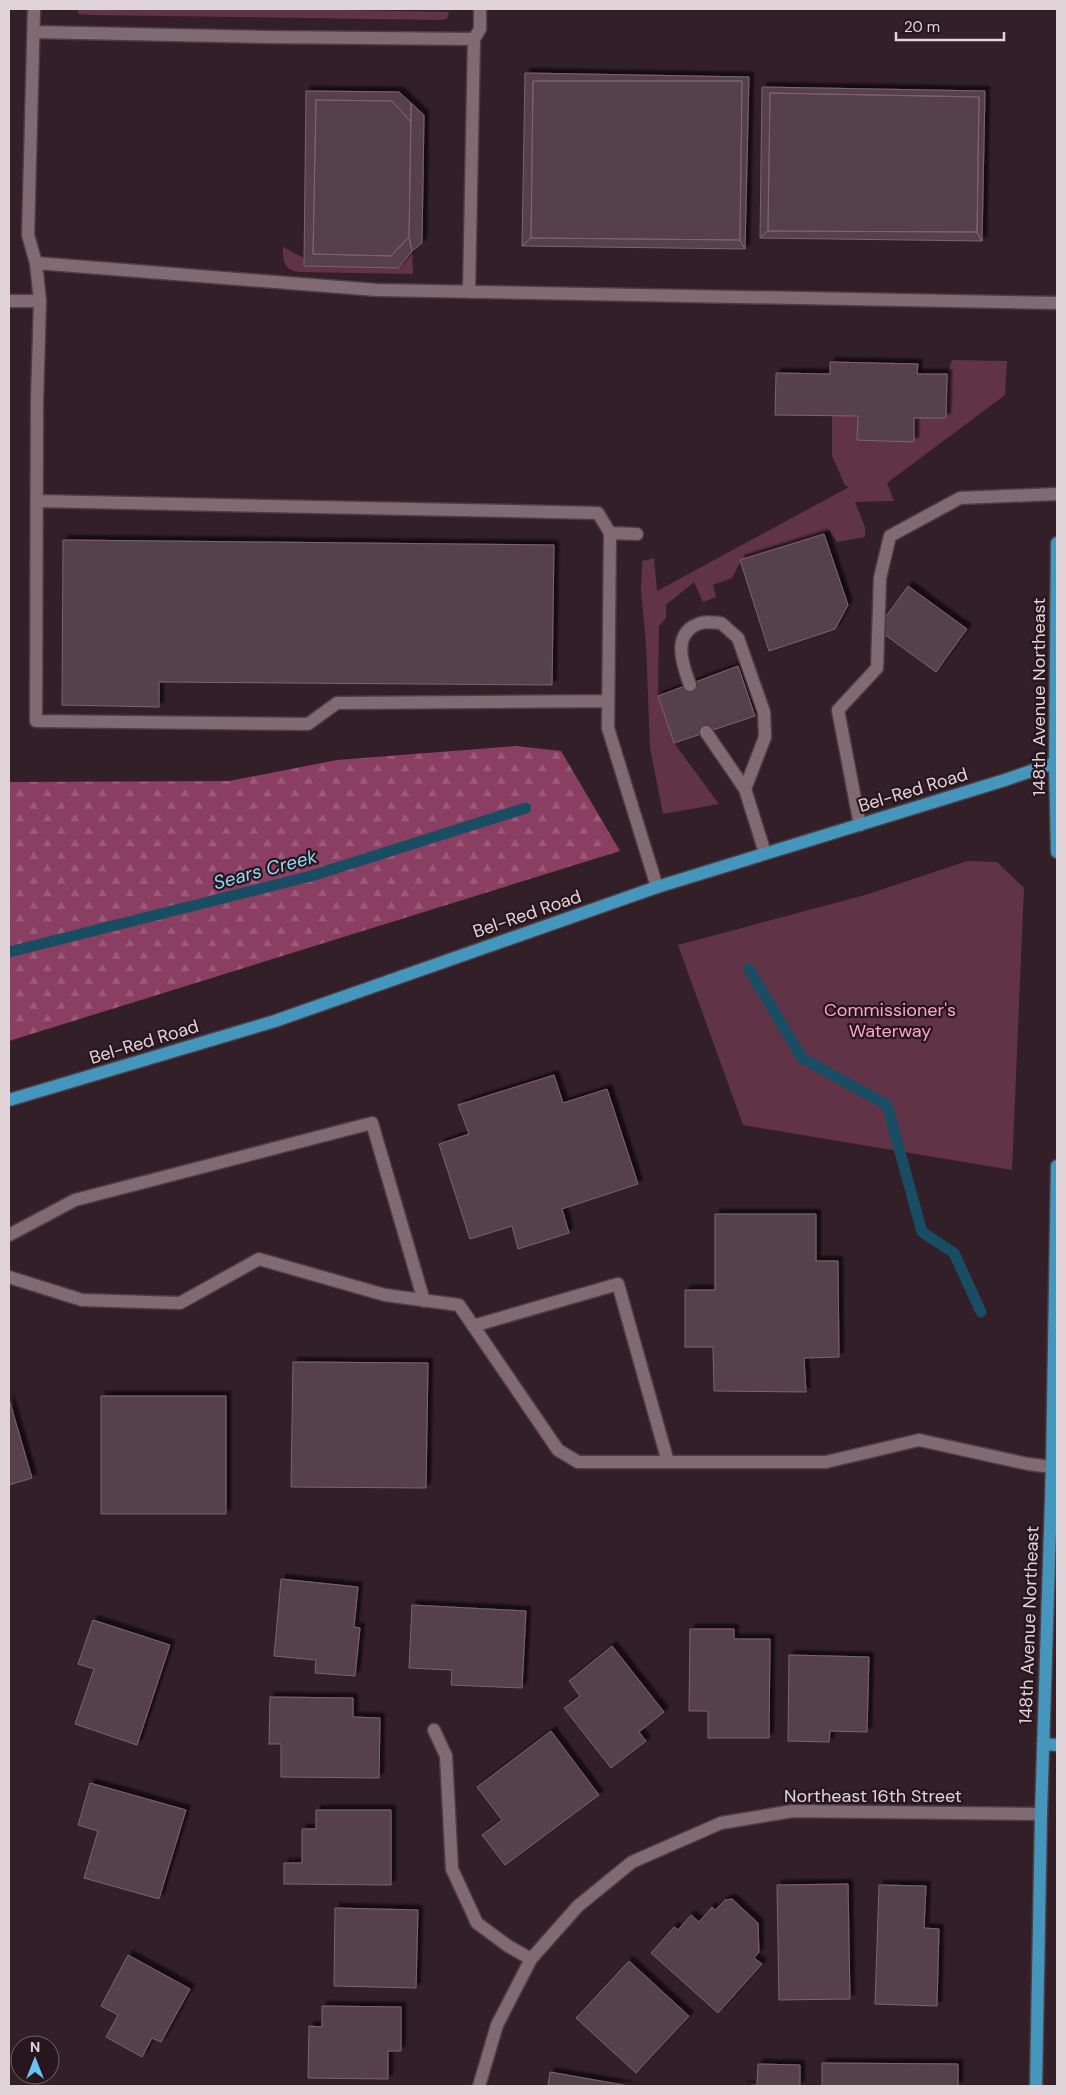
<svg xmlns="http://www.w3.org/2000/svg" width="1066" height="2095" viewBox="0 0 1066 2095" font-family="'DM Sans',sans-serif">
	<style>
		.green { fill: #603347 }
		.forest { fill: url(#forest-firs) }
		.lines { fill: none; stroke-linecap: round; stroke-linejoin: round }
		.stream { stroke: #184d64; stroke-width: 11 }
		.building { fill: #564049; stroke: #7c646d; filter: url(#shadow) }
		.lane-casing { stroke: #4e3d44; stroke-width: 15 }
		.street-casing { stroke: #4e3d44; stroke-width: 15 }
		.primary-casing { stroke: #4e3d44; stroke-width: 15 }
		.lane { stroke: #826a73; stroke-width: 12 }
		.street { stroke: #826a73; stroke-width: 12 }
		.primary { stroke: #4596bc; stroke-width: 12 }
		.labels { text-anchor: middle; stroke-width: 4.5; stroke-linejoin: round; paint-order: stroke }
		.street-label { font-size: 18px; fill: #e1d4d9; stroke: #28161e }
		.park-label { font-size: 18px; fill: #fea6cc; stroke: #28161e }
		.water-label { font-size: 19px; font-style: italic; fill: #93d8fb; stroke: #28161e }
	</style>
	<defs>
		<pattern id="forest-firs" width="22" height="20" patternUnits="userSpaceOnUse" patternTransform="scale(1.25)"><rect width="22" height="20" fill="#8a3f62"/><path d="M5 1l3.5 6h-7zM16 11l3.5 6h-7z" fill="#9a5a78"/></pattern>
		<filter id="shadow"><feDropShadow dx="4.5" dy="-4.5" stdDeviation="1" flood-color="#0009"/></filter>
	</defs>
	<rect width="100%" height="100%" fill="#331f27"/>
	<!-- green -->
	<path class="green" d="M77,9H297L449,12L447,19L440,20L90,15L79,14Z
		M283,247L304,258V266L398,268L412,251L413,274L298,272C283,269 283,261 283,247Z
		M952,360L1007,361L1005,395L887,483L894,501L855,502L865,527V537L837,542L830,531L741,560L732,578L713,585L716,597L703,602L694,582L666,605V618L659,626L658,696L674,743L719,804L663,814L650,748L646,644L641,590L642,561L654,558L657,591L849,487L845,485L832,456V416H858L857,440L914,442V418H946L947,374Z
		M967,861L997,862L1024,888L1012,1170L743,1125L678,945L865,895Z"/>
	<!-- forest -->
	<path class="forest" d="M516,746L561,751L620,851L9,1041V782L229,781L337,760Z"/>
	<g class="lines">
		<!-- stream -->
		<path class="stream" d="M9,952L311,876L526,808
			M749,969L802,1058L887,1105L922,1232L954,1253L981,1312"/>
	</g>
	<!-- building -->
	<path class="building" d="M525,73L749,77L745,249L740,240L742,81H533L531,238L522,246Z
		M533,81H742L740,240L531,238Z
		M762,87L985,91L982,241L977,232L979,97L770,93L768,231L760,238Z
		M306,91L399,92L411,103V122L392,101L316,100L313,254L391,256L409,237L412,251L398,268L304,266Z
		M770,93L979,97L977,232L768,231Z
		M316,100L392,101L411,122L409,237L391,256L313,254Z
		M411,103L424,115L422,243L412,251L409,237Z
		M768,231L977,232L982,241L760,238Z
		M531,238L740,240L745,249L522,246Z
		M830,362L918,364L917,374H947L946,418H914V442L857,440L858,416L775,415L776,373L830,374Z
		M824,534L848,605L835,629L769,651L740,560Z
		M63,540L554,545L552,685L159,682V707L62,705Z
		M908,586L967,629L936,672L877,629Z
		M738,666L755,716L674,743L658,696Z
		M554,1075L563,1103L607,1089L638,1184L562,1209L569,1233L518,1249L512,1226L470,1239L439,1144L469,1134L458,1105Z
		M715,1214H816V1261H838L839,1357L804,1358L806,1392L714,1391L713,1347H685V1290H715Z
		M293,1362L428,1363L426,1488L291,1487Z
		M101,1396H226V1514H101Z
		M9,1399L32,1478L9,1485Z
		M281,1579L358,1587L354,1627L360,1628L355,1676L315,1673L316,1660L274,1656Z
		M412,1605L526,1611L522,1688L451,1685L452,1670L409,1668Z
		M93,1620L170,1645L137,1745L75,1724L94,1669L78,1664Z
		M690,1629H734V1639H770L769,1738H708V1711H689Z
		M612,1646L664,1712L639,1732L646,1741L611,1768L564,1708L580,1696L569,1681Z
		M789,1655L869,1657L867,1732L830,1731L829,1742L788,1741Z
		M270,1697L353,1698V1717L380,1718L379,1778L281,1777V1744H269Z
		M551,1731L599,1795L505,1865L482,1835L502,1820L477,1787Z
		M90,1783L186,1810L159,1899L84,1878L98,1831L78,1825Z
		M316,1810H391V1885L284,1884V1863H302V1829H316Z
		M848,1884L850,1999L779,2000L777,1885Z
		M879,1885L926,1886L924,1928L939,1929L937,2006L875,2004Z
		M732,1899L758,1923L759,1952L754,1958L762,1964L718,2013L651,1953L674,1927L678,1930L691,1915L699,1922L712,1907L715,1910L725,1900Z
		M335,1908L418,1910L416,1988L334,1986Z
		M128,1955L190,1989L161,2042L152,2038L142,2057L106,2037L118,2015L101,2006Z
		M629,1961L689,2016L636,2073L576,2018Z
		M322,2006L401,2007V2051H388V2079L308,2078L309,2026L322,2027Z
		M822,2063L958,2064V2086H822Z
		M758,2064L800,2065V2086H743L757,2085Z
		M550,2072L629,2086H548Z"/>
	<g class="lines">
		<!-- lane casing -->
		<g class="lane-casing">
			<path id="lane" d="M34,9L28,235L36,263L40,301L37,401L36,721L308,724L337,703L608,701
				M34,32L265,37L474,39L480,29V9
				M36,263L377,290L1057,303
				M469,292L474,39
				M9,301H40
				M38,501L598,513L610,533L637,534
				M610,533L608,728L657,887
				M690,685C682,664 671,632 701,623C707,621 715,623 721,623L738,638L764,712L765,737L745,789L706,732
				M745,789L765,853
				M860,825L838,710L877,668L880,578L890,536L960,498L1057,494
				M9,1235L75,1200L372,1123L424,1301
				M9,1277L82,1300L180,1303L259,1259L385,1295L459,1305L558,1450L578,1462H826L919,1440L1028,1464L1052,1467
				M473,1326L618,1284L668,1462
				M434,1730L446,1756L452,1869L477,1923L508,1946L531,1959"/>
		</g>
		<!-- street casing -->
		<g class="street-casing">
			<path id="street" d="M479,2086L497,2025L531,1959L578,1906L632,1862L721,1823L793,1811L1041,1814"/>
		</g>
		<!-- primary casing -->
		<g class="primary-casing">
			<path id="primary" d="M1057,543L1055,763L1057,852
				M9,1100L275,1021L657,887L1005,780L1057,762
				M1043,1744L1057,1745
				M1036,2086L1041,1814L1052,1467L1057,1166"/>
		</g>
		<!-- lane -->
		<use href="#lane" class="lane"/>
		<!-- street -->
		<use href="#street" class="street"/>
		<!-- primary -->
		<use href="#primary" class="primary"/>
	</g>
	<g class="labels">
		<!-- street labels -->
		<g class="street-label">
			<text transform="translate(1039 697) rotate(-90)" y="6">148th Avenue Northeast</text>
			<text transform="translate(913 790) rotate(-17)" y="6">Bel-Red Road</text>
			<text transform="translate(527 914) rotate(-19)" y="6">Bel-Red Road</text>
			<text transform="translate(144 1042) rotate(-17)" y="6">Bel-Red Road</text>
			<text transform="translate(1029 1625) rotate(-88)" y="6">148th Avenue Northeast</text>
			<text x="873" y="1802">Northeast 16th Street</text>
		</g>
		<!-- park labels -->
		<g class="park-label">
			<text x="890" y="1016">Commissioner's<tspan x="890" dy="21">Waterway</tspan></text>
		</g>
		<!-- water labels -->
		<g class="water-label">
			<text transform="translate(265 869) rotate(-15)" y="7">Sears Creek</text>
		</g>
	</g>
	<!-- border -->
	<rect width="1066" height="2095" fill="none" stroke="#e1d4d9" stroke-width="20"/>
	<!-- north arrow -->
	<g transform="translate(35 2060)"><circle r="24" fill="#28161e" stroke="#726269"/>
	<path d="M0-4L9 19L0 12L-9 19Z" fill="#68c4f0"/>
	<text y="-8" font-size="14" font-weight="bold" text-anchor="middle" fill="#e1d4d9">N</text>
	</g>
	<!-- scale -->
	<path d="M896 32v8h108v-8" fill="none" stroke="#e1d4d9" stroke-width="2.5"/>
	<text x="904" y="32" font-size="15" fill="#e1d4d9" stroke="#28161e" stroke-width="4" paint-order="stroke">20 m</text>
</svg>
